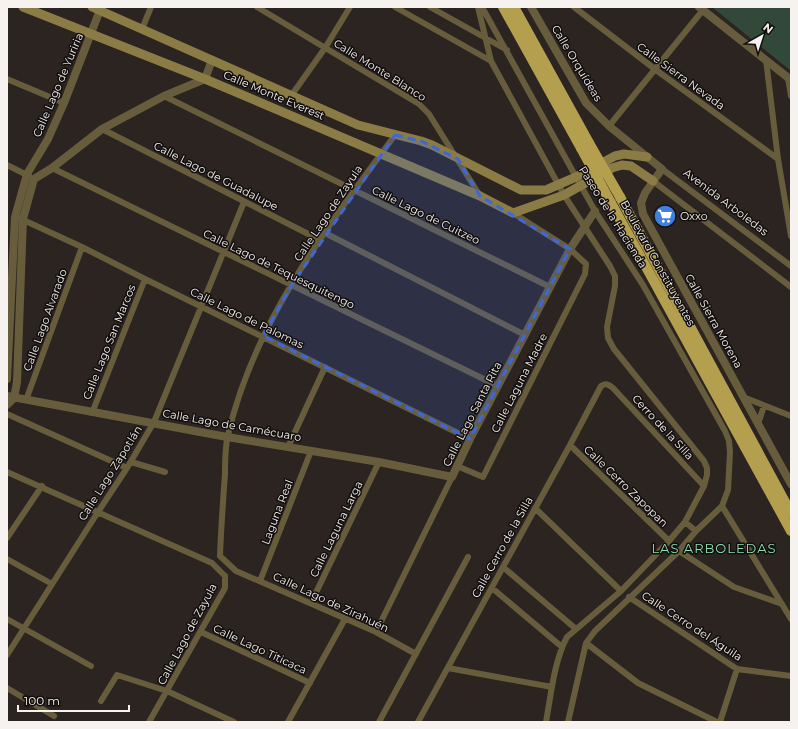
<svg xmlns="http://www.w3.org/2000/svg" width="798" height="729" viewBox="0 0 798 729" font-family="Montserrat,sans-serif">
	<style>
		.green { fill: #324939 }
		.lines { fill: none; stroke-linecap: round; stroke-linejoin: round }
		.minor { stroke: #675d3c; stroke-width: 6 }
		.tertiary { stroke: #675d3c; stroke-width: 8 }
		.secondary { stroke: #8b7c46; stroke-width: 9 }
		.trunk { stroke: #b49f4e; stroke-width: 10 }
		.trunk-bridge { stroke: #b49f4e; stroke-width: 10 }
		.marked { fill: #3e67db; fill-opacity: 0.2; stroke: #3e67db; stroke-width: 3; stroke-dasharray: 8 5; stroke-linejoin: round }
		.labels { text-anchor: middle; stroke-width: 3; stroke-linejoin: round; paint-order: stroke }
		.street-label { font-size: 11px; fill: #f6f2ef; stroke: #110e0d }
		.poi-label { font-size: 11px; fill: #f6f2ef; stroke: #110e0d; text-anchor: start }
		.quarter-label { font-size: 13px; letter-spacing: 1px; fill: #90deb1; stroke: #110e0d }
	</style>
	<rect width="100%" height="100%" fill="#2b2421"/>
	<!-- green -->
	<path class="green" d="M712,7H791V71Z"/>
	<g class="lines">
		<!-- minor -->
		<path class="minor" d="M257,7L419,104L429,114L480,196
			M395,7L491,61
			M430,7L507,50
			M478,7L491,61L564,195L610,266L615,276V286L607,327L608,338L614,349L704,461L707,468V475L704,486L685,522L669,541L621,591L567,637C554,661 551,695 546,722
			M482,7L576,177L595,211L643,285L725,431L729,441L730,452L728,490L722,506L696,531L679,551L595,631L586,643L568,722
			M574,7L656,70L778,159
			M142,29L151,7
			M766,60L778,159L791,236
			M788,78L791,96
			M7,79L64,103
			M164,96L550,287
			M291,96L325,48L350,7
			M609,126L703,10
			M102,129L320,240
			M7,165L29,176
			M52,168L498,386
			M662,169L791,266
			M653,181L791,287
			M19,218L82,247L145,279L470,439
			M325,233L525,335
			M743,397L791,416
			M26,400L82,247
			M92,413L145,279
			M7,414L127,468
			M758,424L764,406
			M570,445L669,541
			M288,447L325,367
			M131,462L165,472
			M457,466L483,477L585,274L586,264L570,249L513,213
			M7,472L212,563L225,576
			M722,506L791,619
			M535,508L621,591
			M685,522L696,531
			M7,538L42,486
			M679,551L734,587L782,604
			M220,556C221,529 223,501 225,474C225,461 225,447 228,435C254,322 327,227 395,135
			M220,556L236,571L376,632L416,654
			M7,559L52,584
			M503,567L576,629
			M260,581L311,451
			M492,588L562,647
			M629,597L737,669L791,676
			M311,603L379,462
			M7,619L91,666
			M201,632L310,683
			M376,632L452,477
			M586,643L638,683L717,722
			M7,655L98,512L127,468L154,422L244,202
			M448,668L552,687
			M7,688L54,716
			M101,701L117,675L167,691L234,722
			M149,722L225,588V576
			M288,722L345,619
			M379,722L468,557
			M418,722L570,445L601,386C606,383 608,384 613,388L704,486
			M720,722L737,669"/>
		<!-- tertiary -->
		<path class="tertiary" d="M531,7L586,103L609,126L662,169L645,193L641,203L643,214L791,484
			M699,7L791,80
			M7,379L15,217L27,174L48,139L64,103L100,10
			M7,396L227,437L379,462L452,477L470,439L570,249L595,211
			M7,405L14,398L17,382L23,219L34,179L52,168L102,129L164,96L205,79L212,60"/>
		<!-- secondary -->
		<path class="secondary" d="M23,7L205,79L480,196L513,213L564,195L612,168L622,165L631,166L653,181
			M92,7L358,125L421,141L432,145L521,190H546L576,177L615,156L624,154L647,157"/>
		<!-- trunk -->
		<path class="trunk" d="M503,7L581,148
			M514,7L589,143
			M620,197L791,513
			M611,203L791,531"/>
		<!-- trunk-bridge -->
		<path class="trunk-bridge" d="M589,143L620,197
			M581,148L611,203"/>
	</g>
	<!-- marked area -->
	<path class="marked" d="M395,135L421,141L458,159L480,196L570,249L470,439L263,336L291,286Z"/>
	<!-- icons -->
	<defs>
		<g id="supermarket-disc" transform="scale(1.15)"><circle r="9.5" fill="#3f7fe0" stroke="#110e0d"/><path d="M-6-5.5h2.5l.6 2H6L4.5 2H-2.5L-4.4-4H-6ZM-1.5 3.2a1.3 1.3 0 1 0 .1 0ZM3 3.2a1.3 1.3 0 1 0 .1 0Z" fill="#fff"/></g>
	</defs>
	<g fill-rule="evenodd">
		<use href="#supermarket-disc" x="665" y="216"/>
	</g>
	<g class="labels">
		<!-- street labels -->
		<g class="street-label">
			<text transform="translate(577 63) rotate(59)" y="4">Calle Orquídeas</text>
			<text transform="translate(380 70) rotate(32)" y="4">Calle Monte Blanco</text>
			<text transform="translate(681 76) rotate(36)" y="4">Calle Sierra Nevada</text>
			<text transform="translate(58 85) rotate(-67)" y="4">Calle Lago de Yuriria</text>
			<text transform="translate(274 95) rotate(23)" y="4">Calle Monte Everest</text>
			<text transform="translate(216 176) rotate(27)" y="4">Calle Lago de Guadalupe</text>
			<text transform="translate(726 202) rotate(37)" y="4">Avenida Arboledas</text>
			<text transform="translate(328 213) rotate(-56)" y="4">Calle Lago de Zayula</text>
			<text transform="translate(426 215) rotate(26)" y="4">Calle Lago de Cuitzeo</text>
			<text transform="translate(613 217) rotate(58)" y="4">Paseo de la Hacienda</text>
			<text transform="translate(658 263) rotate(61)" y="4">Boulevard Constituyentes</text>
			<text transform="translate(279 269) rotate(26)" y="4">Calle Lago de Tequesquitengo</text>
			<text transform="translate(247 318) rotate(26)" y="4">Calle Lago de Palomas</text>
			<text transform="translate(45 320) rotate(-70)" y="4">Calle Lago Alvarado</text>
			<text transform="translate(714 321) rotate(61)" y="4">Calle Sierra Morena</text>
			<text transform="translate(109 342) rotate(-68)" y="4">Calle Lago San Marcos</text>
			<text transform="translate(519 383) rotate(-63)" y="4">Calle Laguna Madre</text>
			<text transform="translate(472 414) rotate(-63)" y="4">Calle Lago Santa Rita</text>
			<text transform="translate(232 425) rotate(10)" y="4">Calle Lago de Camécuaro</text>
			<text transform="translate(663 427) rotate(47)" y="4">Cerro de la Silla</text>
			<text transform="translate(110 473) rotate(-58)" y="4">Calle Lago Zapotlán</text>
			<text transform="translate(626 486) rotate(44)" y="4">Calle Cerro Zapopan</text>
			<text transform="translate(277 512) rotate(-69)" y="4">Laguna Real</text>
			<text transform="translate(336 529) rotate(-64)" y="4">Calle Laguna Larga</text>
			<text transform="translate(502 547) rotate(-61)" y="4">Calle Cerro de la Silla</text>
			<text transform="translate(331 602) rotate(25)" y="4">Calle Lago de Zirahuén</text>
			<text transform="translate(692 626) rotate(33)" y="4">Calle Cerro del Águila</text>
			<text transform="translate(187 634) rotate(-62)" y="4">Calle Lago de Zayula</text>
			<text transform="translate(260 649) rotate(25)" y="4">Calle Lago Titicaca</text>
		</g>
		<!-- poi labels -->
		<g class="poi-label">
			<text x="680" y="220">Oxxo</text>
		</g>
		<!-- quarter labels -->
		<g class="quarter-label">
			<text x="714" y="553">LAS ARBOLEDAS</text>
		</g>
	</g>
	<!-- border -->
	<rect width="798" height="729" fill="none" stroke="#f6f2ef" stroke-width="16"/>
	<!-- north arrow -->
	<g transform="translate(762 36) rotate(39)" stroke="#110e0d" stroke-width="3" paint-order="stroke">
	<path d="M0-3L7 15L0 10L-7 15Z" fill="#f6f2ef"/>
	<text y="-6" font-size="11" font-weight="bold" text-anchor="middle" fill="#f6f2ef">N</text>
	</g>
	<!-- scale -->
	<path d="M18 705v6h111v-6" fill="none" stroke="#f6f2ef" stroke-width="2"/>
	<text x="24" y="705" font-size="12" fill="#f6f2ef" stroke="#110e0d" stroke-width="3" paint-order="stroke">100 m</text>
</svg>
